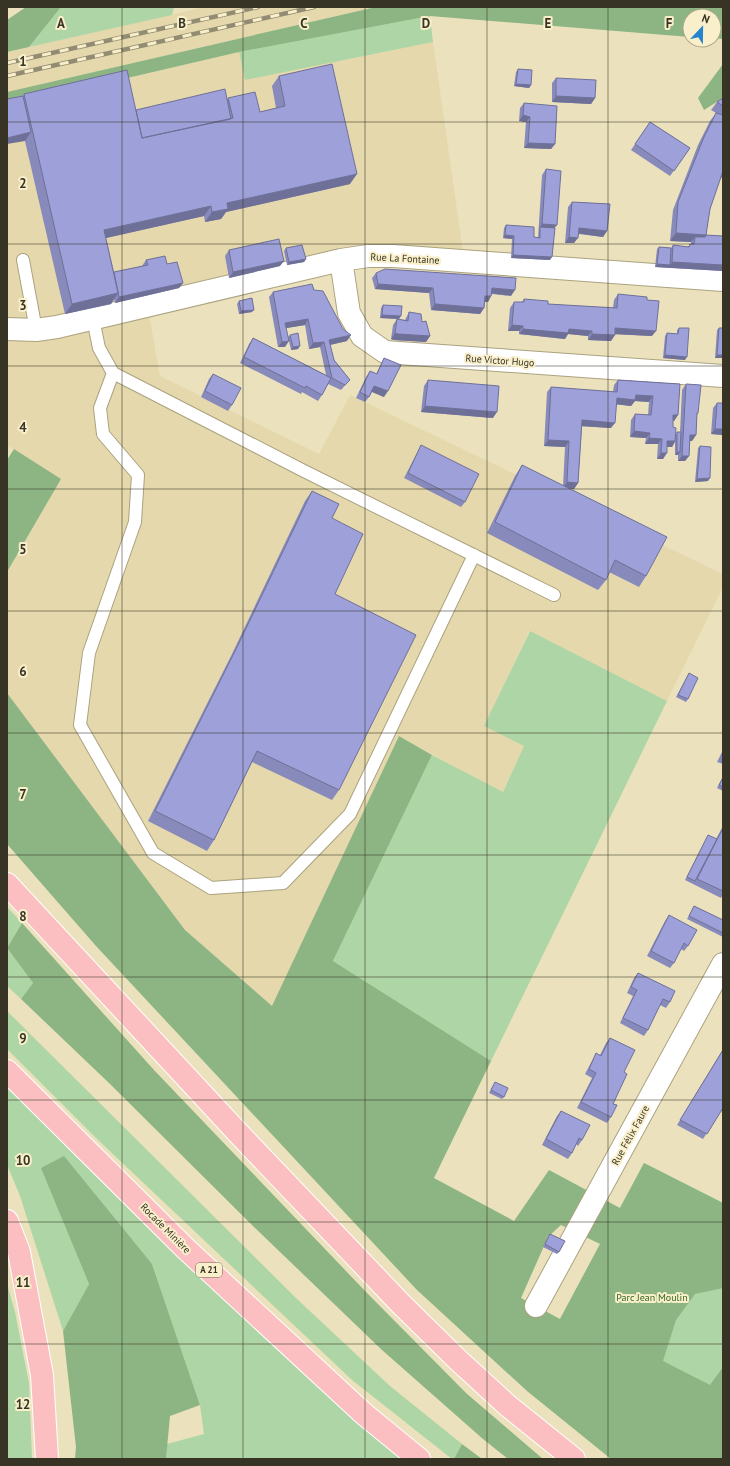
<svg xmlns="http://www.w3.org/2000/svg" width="730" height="1466" viewBox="0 0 730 1466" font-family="'PT Sans',sans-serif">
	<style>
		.built { fill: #e4d8ac }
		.green { fill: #aed5a5 }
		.forest { fill: #8cb583; fill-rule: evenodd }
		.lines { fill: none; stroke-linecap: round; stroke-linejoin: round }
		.lane-casing { stroke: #aba27f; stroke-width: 14 }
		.street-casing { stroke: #aba27f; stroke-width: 24 }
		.highway-casing { stroke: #fff; stroke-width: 24 }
		.lane { stroke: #fff; stroke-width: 12 }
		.street { stroke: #fff; stroke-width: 22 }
		.highway { stroke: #fcbfc1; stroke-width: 22 }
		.rail-casing { stroke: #928c72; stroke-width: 4.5 }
		.rail { stroke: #f9efca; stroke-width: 3; stroke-dasharray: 9; stroke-linecap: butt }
		.wall { fill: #888abb }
		.shaded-wall { fill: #6f7098 }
		.building { fill: #9ea0d9; stroke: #6f7098 }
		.grid { fill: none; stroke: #373325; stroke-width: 1; stroke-opacity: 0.55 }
		.labels { text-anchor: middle; stroke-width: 4; stroke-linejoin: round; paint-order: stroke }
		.shield { fill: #f9efca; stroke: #716b56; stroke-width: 1 }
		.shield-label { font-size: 9px; font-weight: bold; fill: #373325 }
		.street-label { font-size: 10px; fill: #373325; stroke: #f9efca }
		.park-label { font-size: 10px; fill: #316624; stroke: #f9efca }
		.grid-label { font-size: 13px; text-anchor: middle; font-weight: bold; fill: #373325; stroke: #f9efca; stroke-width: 4; stroke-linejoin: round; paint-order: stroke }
	</style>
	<rect width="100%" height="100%" fill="#ebe2bd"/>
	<!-- built -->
	<path class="built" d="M205,7H376L7,92V52Z
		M433,42L463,252L362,245L146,297L160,376L319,454L350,395L723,574V587L667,701L529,631L485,726L524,746L502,793L399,736L272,1007L185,930L7,693V572L61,479L14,449L7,446V106L239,52L245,80Z"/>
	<!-- green -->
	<path class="green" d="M61,7H174L172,15L29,47Z
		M430,16L433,42L245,80L239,52Z
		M530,631L667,701L491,1061L333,961L432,755L503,792L524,746L484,726Z
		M7,907L22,923L7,948L33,983L21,999L7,986Z
		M7,1011L297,1299L390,1386L462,1444L454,1459H452L352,1380L97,1139L7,1049Z
		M7,1084L403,1459H166L167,1444L204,1434L200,1405L152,1264L42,1168L89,1284L63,1331L20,1196L7,1165Z
		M644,1163L723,1203V1436L560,1319Z
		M7,1284L15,1312L29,1383L32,1459H7Z"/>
	<!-- forest -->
	<path class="forest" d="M26,7H61L29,47L7,52V20Z
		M376,7H723V39L714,38V16H690V37L430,16L239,52L7,106V92Z
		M723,64V98L704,110L698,98Z
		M14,449L61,479L7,572V460Z
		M7,693L185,930L272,1006L399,736L432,755L333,961L491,1061L434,1178L514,1221L549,1170L620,1208L644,1163L723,1203V1288L695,1294L676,1320L663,1361L710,1385L723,1367V1459H611L527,1391L417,1290L96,946L7,844ZM561,1225L600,1244L560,1319L521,1298L548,1237Z
		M22,923L154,1070L367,1293L466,1393L543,1459H508L483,1439L382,1350L253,1226L109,1083L21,999L33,983L7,948Z
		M64,1156L152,1264L200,1405L170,1416L166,1459H75L76,1447L63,1331L89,1284L41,1168Z
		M462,1444L482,1459H483H454Z"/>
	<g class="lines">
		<!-- lane casing -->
		<g class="lane-casing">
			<path id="lane" d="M23,260L36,330
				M93,319L99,348L113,373L304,471L554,595
				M113,373L100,408L103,434L138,475L135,522L89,653L80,725L153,853L211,888L283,883L350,814L474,555"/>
		</g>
		<!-- street casing -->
		<g class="street-casing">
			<path id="street" d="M341,260L349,313L362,336L385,352L723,376
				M7,329L36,330L57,327L341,260L368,256H393L723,280
				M536,1306L723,964"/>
		</g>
		<!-- highway casing -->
		<g class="highway-casing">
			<path id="highway" d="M7,884L240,1135L400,1303L458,1360L507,1405L574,1459
				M7,1071L186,1249L364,1414L419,1459
				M7,1221L19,1252L42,1375L47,1459"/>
		</g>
		<!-- lane -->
		<use href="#lane" class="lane"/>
		<!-- street -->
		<use href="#street" class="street"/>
		<!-- highway -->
		<use href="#highway" class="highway"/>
		<!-- rail casing -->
		<g class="rail-casing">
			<path id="rail" d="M7,63L258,7
				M7,76L314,7"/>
		</g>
		<!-- rail -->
		<use href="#rail" class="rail"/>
	</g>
	<!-- wall -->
	<path class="wall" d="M518,69L531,85L529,88L514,86L516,72Z
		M279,76L350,184L226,212L221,219L205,222L204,216L106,238L114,272L142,266L146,260L167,264L183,283L179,288L115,303L114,299L111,304L65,314L25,141L23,96L24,94L136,110L227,100L228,98L260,112L276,108L272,86Z
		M556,78L595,98L591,104L552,102V83Z
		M723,98V178L721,177L710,209L706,235L723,236V271L655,267L657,249L659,247L671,248L673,245L688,247L690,244H691V242L670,241L673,210L698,145L710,121L716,113L711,110L717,102Z
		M524,103L555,144L551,149L524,148L526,122L519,121L520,108Z
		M650,122L690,148L670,176L631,150Z
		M546,169L550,260L511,258L512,239L503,238L504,228L506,225L534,237L538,238L542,175Z
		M572,202L607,231L603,237L579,234L574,243H565L568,207Z
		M286,248L306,259L304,262L287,265L284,251Z
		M229,250L280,266L229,278L225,256Z
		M376,273L511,296L492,294L488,302H485L484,308L480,314L431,310L429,293L375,289L372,278Z
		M314,290L347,341L330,345L334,360L350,380L341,390L328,384L322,395L318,401L302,392L301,394L240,363L249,344L253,338L326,375L320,347L309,349L305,325L286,328L285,347H278L269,297L273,292Z
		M618,294L647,300L652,336L615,334L611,341L588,340V336L568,334L565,339L519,334V331H508L510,308L514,302H522L524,299L548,304L613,308L614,300Z
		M239,301L252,312L239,314L237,304Z
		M383,305L399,319L380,318L381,308Z
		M409,312L422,322L430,336L426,342L394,340L391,339L393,325L397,319L405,320Z
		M679,328L685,360L663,358L665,336L667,333L677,334V330Z
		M719,328L723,358H715L717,330Z
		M290,335L298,349L291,350L288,337Z
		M384,358V397L372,392L369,397L365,402L356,398L366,377L370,371L376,374Z
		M213,374L232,405L228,411L201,397L209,379Z
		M428,380L493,418L421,412L424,386Z
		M618,380L680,384L678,415L674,421H673V427L676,435L677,432H680L682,390L686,384L698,413L697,415L696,435L692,441H690L689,456L685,461H678V455H675V442L672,447H667L663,459H657L658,444H645L646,438L630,437L631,420L635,414L648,415L649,402L635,401L631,406L616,404L611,428L582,426L578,483L574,489L569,488L646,576L639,587L609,572L606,580L598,590L487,533L515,476L522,465L563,486L565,447L544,446L547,392L551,387L613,392L614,385Z
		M717,403L723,435L711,434L713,408Z
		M421,445L465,502L461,507L404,478L418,451Z
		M700,446L708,481L695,482L698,448Z
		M312,491L332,518L335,594L339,790L332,800L252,762L214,840L207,851L148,821L231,656L305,501Z
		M689,673L688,699L686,702L676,697Z
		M723,750V764L717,762Z
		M723,776V791L717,788Z
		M723,826V894L721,898L685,880L708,835L716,839Z
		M694,906L723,920V937L687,919Z
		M669,915L688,946L684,951L681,949L674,963L670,968L647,956L665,921Z
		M638,973L670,1002L666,1008L660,1005L648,1030L644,1036L620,1023L633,996L627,993L634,978Z
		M610,1038L624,1072L613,1104L611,1117L607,1123L577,1108L592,1078L585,1074L593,1059L596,1053L600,1055L606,1043Z
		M723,1049V1108L703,1139L677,1125Z
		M495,1082L504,1097L502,1099L489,1093Z
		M561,1111L582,1140L578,1146L576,1144L572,1153L568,1159L542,1145L557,1116Z
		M550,1234L559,1252L557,1254L543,1247Z"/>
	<!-- shaded-wall -->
	<path class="shaded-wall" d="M516,84L531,85L529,88L514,86Z
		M556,96L595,98L591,104L552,102Z
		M523,115L530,117L526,122L519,121Z
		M31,132L25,141L7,144V138Z
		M528,143L555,144L551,149L524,148Z
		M723,170V178L718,176Z
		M357,174L350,184L226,212L221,219L205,222L212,212L227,203Z
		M211,206L204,216L97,240L104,230Z
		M542,224L557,225L553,230L540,227Z
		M579,228L607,231L603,237L575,233Z
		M676,233L706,235L701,243L695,237L691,242L670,241Z
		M505,235L514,236L512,239L503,238Z
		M569,237L578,238L574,243H565Z
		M513,255L552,257L550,260L511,258Z
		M306,259L304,262L287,265L289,262Z
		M284,261L280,266L229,278L233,272Z
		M672,262L723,265V271L655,267L657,264L670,265Z
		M183,283L179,288L115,303L119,297Z
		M378,284L433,288L429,293L375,289Z
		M492,288L515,290L511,296L488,293Z
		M118,293L111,304L65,314L72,304Z
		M485,296H491L488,302H481Z
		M435,304L484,308L480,314L431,310Z
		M254,310L252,312L239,314L241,311Z
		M382,315L401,316L399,319L380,318Z
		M308,319L305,325L281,329L285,323Z
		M512,325L523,326L519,331H508Z
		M615,328L656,331L652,336L611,334Z
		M523,329H569L592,331L588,336L568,334L565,339L519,334Z
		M395,333L430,336L426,342L394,340L391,339Z
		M592,334L615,335L611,341L588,340Z
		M351,335L347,341L325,346L329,340Z
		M289,341L285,347H278L282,342Z
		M324,342L320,347L309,349L313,343Z
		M300,346L298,349L291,350L293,347Z
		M665,355L687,357L685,360L663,358Z
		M717,355H723V358H715Z
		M374,386L388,391L384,397L370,391Z
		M636,395L653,396L649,402L635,401L631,406L613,404L617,398Z
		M425,406L497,412L493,418L421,412Z
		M673,415H678L674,421L670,420Z
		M582,420L615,423L611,428L578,426Z
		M715,429H723V435L711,434Z
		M634,431L650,433L646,438L630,437Z
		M690,435H696L692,441H687Z
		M649,438L662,439L658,444H645Z
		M548,440L569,441L565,447L544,446Z
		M667,441H675L672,447H663Z
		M677,452H680L678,455H675Z
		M661,453H667L663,459H657Z
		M682,456H689L685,461H678Z
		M710,478L708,481L695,482L697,479Z
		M567,482L578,483L574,489L563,488Z"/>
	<!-- building -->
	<path class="building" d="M332,64L357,174L227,203L228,209L212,212L211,206L104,230L118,293L72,304L24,94L127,70L142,138L233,118L228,98L255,92L260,112L285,106L279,76Z
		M518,69L532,70L531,85L516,84Z
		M556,78L596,80L595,98L556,96Z
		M225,89L231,119L142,138L136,110Z
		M23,96L31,132L7,138V99Z
		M723,98V106L717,102Z
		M524,103L557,106L555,144L528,143L530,117L523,115Z
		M716,113L723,115V171L710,209L706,235L676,233L678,202L704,137Z
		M650,122L690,148L674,171L635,144Z
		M546,169L561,171L557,225L542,224Z
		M572,202L610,204L607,231L579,228L578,238L569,237Z
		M506,225L534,227V237L540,238V227L555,228L552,257L513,255L514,236L505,235Z
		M705,235L723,236V265L672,262L673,245L689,247L690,244H694L695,237H705L706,235Z
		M279,239L284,261L233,272L229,250Z
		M302,245L306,259L289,262L286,248Z
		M659,247L671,248L670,265L657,264Z
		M165,256L167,264L177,262L183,283L119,297L114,272L148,265L146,260Z
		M385,269L516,278L515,290L492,288L491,296H485L484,308L435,304L433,288L378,284L376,273Z
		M312,284L314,290L323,291L343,329L351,335L329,340L334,360L350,380L345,385L332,378L324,342L313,343L308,319L285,323L289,341L282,342L273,292Z
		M618,294L647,297V300L659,301L656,331L615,328V335L592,334V331L569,329L568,333L523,329V326L512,325L514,302H524V299L548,301V304L617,308Z
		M252,298L254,310L241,311L239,301Z
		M383,305L402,306L401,316L382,315Z
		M409,312L421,314L422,322L426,321L430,336L398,334L395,333L397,319L408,321Z
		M679,328H689L687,357L665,355L667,333L678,334Z
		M719,328H723V355H717Z
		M298,333L300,346L293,347L290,335Z
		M253,338L331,378L322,395L306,386L305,388L244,357Z
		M384,358L401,365L388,391L374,386L369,397L360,392L370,371L377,374Z
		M213,374L241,388L232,405L205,391Z
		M428,380L499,386L497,412L425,406Z
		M618,380L680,384L678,415H673V427L676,428L675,441H667V453H661L662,439L649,438L650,433L634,431L635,414L651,415L653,396L636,395L635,400L617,398L615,423L582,420L578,483L567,482L569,441L548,440L551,387L617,392Z
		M686,384L701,385L698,413H697L696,435H690L689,456H682Z
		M717,403H723V429H715Z
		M677,432H681L680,452H677Z
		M421,445L479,474L465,502L408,473Z
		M700,446L711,447L710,478L697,479Z
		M522,465L667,537L646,576L615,560L606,580L495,522Z
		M312,491L339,504L332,518L363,534L335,594L416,635L339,790L257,751L214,840L155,811L238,645Z
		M689,673L698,678L688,699L678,695Z
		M723,778V787L719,785Z
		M723,828V891L697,879Z
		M708,835L717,839L695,881L687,877Z
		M694,906L723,920V933L689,916Z
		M669,915L697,930L688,946L684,943L674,963L651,951Z
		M638,973L675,991L670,1002L663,999L648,1030L623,1018L637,990L631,987Z
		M610,1038L635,1050L624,1072L627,1074L613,1104L617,1105L611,1117L581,1102L596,1073L589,1069L596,1053L601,1056Z
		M723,1050V1108L707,1134L680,1120Z
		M495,1082L508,1088L504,1097L491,1090Z
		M561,1111L590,1125L582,1140L579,1138L572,1153L546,1139Z
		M550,1234L565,1241L559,1252L545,1244Z"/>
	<!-- grid -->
	<path class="grid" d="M122,7V1459M243,7V1459M365,7V1459M487,7V1459M608,7V1459M7,122H723M7,244H723M7,366H723M7,489H723M7,611H723M7,733H723M7,855H723M7,977H723M7,1100H723M7,1222H723M7,1344H723"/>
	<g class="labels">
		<!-- shield labels -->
		<rect class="shield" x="196" y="1263" width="26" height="14" rx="3"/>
		<g class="shield-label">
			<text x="209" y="1273">A 21</text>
		</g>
		<!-- street labels -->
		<g class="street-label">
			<text transform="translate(405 258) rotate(3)" y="4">Rue La Fontaine</text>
			<text transform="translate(500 360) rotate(4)" y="4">Rue Victor Hugo</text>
			<text transform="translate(630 1135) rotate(-61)" y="4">Rue Félix Faure</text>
			<text transform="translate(166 1228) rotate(45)" y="4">Rocade Minière</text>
		</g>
		<!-- park labels -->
		<g class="park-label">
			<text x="652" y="1301">Parc Jean Moulin</text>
		</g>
	</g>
	<g class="grid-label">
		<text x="61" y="28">A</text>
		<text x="182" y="28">B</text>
		<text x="304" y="28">C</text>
		<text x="426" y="28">D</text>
		<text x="548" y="28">E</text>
		<text x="669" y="28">F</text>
		<text x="23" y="66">1</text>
		<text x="23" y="188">2</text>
		<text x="23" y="310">3</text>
		<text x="23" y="432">4</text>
		<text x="23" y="554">5</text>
		<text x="23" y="676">6</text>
		<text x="23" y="799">7</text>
		<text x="23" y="921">8</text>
		<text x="23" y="1043">9</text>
		<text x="23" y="1165">10</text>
		<text x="23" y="1287">11</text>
		<text x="23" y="1409">12</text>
	</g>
	<!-- border -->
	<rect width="730" height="1466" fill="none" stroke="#373325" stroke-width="16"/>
	<!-- north arrow -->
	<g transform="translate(702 28) rotate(22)"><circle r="19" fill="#f9efca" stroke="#aba488"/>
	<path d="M0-3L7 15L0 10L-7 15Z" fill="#2583cf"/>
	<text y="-6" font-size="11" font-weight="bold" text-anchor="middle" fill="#373325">N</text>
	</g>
</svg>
